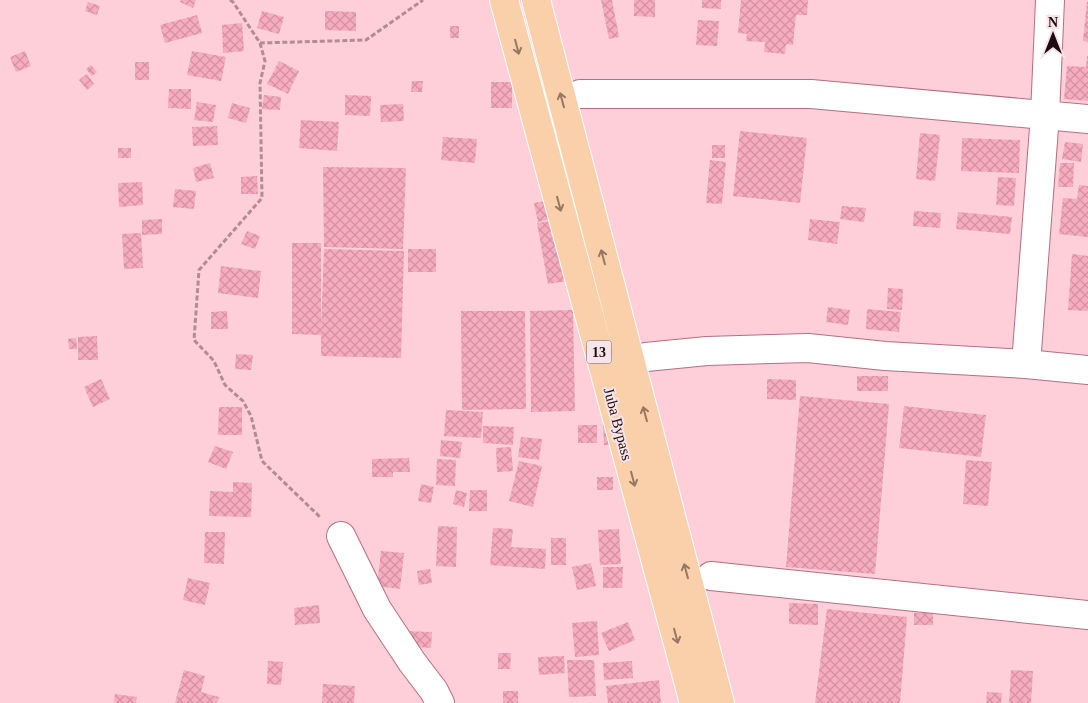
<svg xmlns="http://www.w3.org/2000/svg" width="1088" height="703" viewBox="0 0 1088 703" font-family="Georgia,serif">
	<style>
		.building { fill: url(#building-cross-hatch) }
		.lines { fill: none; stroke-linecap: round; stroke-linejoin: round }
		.street-casing { stroke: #b66f82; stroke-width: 30 }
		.primary-casing { stroke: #fff; stroke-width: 30 }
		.path { stroke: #b38b95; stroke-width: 3; stroke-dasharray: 5 2.5; stroke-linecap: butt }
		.street { stroke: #fff; stroke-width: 28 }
		.primary { stroke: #f9d0aa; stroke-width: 28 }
		.oneway { stroke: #987664 }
		.labels { text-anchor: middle; stroke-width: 4; stroke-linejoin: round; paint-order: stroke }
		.shield { fill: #f5e5e8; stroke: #614a50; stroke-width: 1 }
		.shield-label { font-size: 14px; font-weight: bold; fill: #21070f }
		.street-label { font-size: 15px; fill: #21070f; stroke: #f5e5e8 }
	</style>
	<defs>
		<pattern id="building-cross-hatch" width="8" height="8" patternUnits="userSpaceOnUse" patternTransform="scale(1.25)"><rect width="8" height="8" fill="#f7abbe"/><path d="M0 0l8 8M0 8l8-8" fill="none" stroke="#d392a2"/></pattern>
	</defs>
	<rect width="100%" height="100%" fill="#feced9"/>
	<!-- building -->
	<path class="building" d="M181,0H196L193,8L180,2Z
		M601,0H612L619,37L609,39Z
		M634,0H655V17L634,16Z
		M702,0H721V9L702,8Z
		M741,0H808L807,15H796L793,45L786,44L785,54L764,52L765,42L746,41L747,34L738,33Z
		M88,2L100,6L97,15L85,11Z
		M1087,2H1088V42L1083,41Z
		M262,11L284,17L279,34L257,28Z
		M325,11L356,12V31L325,30Z
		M197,15L202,33L165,43L160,25Z
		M698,20L719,21L717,46L696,45Z
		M242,23L244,51L223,53L222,25Z
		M450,26H459V38H450Z
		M25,51L31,66L16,72L10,57Z
		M192,51L226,57L221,81L187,75Z
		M1087,56H1088V101L1064,99L1067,66L1086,67Z
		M279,61L299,71L288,94L267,84Z
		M135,62H149V80H135Z
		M91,65L97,72L92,76L86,69Z
		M87,74L94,84L87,90L79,80Z
		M412,81H423L422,92H411Z
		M491,82H512V108H491Z
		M169,89H191V109L168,108Z
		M264,95L281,97L280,110L262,109Z
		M345,95L371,96L370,116L345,115Z
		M197,102L216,105L213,122L194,120Z
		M232,103L250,108L246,123L228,118Z
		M403,104L404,121L381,122L380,105Z
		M301,120L339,122L337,151L299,148Z
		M217,126L218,145L193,146L192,127Z
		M740,131L807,138L800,203L733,196Z
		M920,133L940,135L935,181L916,179Z
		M443,137L477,139L475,163L441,160Z
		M962,138L1020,140L1019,173L961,171Z
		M1065,142L1083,144L1081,162L1062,159Z
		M712,145H725V158H712Z
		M118,148H131V158H118Z
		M710,160L726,162L722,204L706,203Z
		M210,163L214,178L196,182L193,168Z
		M1060,163H1074L1073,187H1058Z
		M323,167L406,168L403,249L324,247Z
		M257,176L258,194H241V177Z
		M998,177L1016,178L1014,206L996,205Z
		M142,182L143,205L119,207L118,183Z
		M1079,185L1088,186V237L1059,234L1063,198L1077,199Z
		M175,189L196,191L194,209L173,207Z
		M551,200L556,218L538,222L534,203Z
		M842,206L866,208L864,222L840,219Z
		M914,211L941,213L940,228L913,226Z
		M958,212L1012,217L1010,234L956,229Z
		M162,219V234L142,235V220Z
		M810,219L840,222L837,244L808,240Z
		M556,220L567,281L548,284L537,223Z
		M247,231L260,236L255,249L241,244Z
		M141,233L143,268L124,269L122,234Z
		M292,243H321V330L324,249L404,251L401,358L321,356V335L292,334Z
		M408,249H436V272H408Z
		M1072,254L1088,256V311L1068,310Z
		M221,266L261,271L258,298L218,293Z
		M888,288L903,289L902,310L887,309Z
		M828,307L850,310L848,325L826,322Z
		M867,309L901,312L899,332L866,329Z
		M573,310L575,411L531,412L530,311Z
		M227,311L228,329H211V312Z
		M461,311H525L526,409L462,410Z
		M97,336L98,360H78V337Z
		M76,338L77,349H69L68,339Z
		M236,354L253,355L251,370L235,369Z
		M857,376H888V391H857Z
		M101,379L110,399L93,407L84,387Z
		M767,379L796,380V400L767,399Z
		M800,396L889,404L875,574L786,567Z
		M904,406L986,415L981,457L899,448Z
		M219,407H242V435H218Z
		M446,410L483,412L481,438L444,436Z
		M623,421L624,445H604L603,422Z
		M578,425H597V443H578Z
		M483,426L514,427L513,445L483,443Z
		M521,437L542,439L539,460L518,457Z
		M441,440L462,442L460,458L440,456Z
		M215,446L233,452L226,469L208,462Z
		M511,447L513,471L497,472L496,448Z
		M409,458L410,472H393V477H372V459Z
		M437,459L456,460L455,486L436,485Z
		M966,460L992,462L988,506L963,504Z
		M519,461L542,466L533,507L509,501Z
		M597,477H613V490H597Z
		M233,482L252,483L251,517L209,516L210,491L233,492Z
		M421,484L434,487L431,503L418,501Z
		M456,490L467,493L464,507L453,504Z
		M470,490H487V511H469Z
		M438,526L457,527L456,567L436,566Z
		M493,528L513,529L511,547L546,549L545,569L490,565Z
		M619,529L621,564L600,565L598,530Z
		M205,532H225L224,564L204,563Z
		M551,538H566V565H551Z
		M381,551L404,553L400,589L377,586Z
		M591,563L596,586L577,590L572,567Z
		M603,567H623L622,588H603Z
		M430,569L432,583L419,585L417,571Z
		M188,578L210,583L205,605L183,600Z
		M789,603L818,604V625L789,624Z
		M319,605L320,623L295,625L294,608Z
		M827,609L907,617L900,703H815Z
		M914,613H933V625H914Z
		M597,621L599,655L575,657L572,623Z
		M628,622L635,640L609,651L601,633Z
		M405,631L432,632L431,648L404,646Z
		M498,653H511L510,669H498Z
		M564,656L565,673L539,675L538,657Z
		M567,660H594L596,696L569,697Z
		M268,661L283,662L281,685L267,684Z
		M632,661L633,678L604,680L603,663Z
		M184,670L205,676L201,692L219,697L217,703H175Z
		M1011,670L1033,671L1031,703H1009Z
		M659,680L661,703H608L606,686Z
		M323,684L355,686L354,703H322Z
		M503,691H518V703H503Z
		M987,692L1002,693L1001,703H986Z
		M115,694L137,697L136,703H114Z"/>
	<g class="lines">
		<!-- street casing -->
		<g class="street-casing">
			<path id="street" d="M580,94H811L1088,119
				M646,357L707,351L808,348L885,356L1026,364L1088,370
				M1026,364L1045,115L1050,0
				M341,536L377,609L412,662L434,691L440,703
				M711,576L1088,615"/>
		</g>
		<!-- primary casing -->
		<g class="primary-casing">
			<path id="primary" d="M504,0L694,703
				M536,0L720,703"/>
		</g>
		<!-- path -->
		<path class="path" d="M230,0L233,2L260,43L366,40L423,0
			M260,43L265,61L260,83L262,198L199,270L194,340L214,361L225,385L243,401L251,416L262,461L321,518"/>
		<!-- street -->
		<use href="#street" class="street"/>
		<!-- primary -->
		<use href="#primary" class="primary"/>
	</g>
	<!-- one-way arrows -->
	<defs><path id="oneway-shaft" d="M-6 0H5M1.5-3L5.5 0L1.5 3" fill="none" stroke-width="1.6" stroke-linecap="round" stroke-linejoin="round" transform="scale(1.25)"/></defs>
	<g class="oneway">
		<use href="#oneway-shaft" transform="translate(517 47) rotate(75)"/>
		<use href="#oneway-shaft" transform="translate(562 100) rotate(-105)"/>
		<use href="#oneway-shaft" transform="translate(559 204) rotate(75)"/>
		<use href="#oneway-shaft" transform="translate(603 257) rotate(-105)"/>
		<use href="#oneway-shaft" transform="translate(645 414) rotate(-105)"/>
		<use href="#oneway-shaft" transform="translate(633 479) rotate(75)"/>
		<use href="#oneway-shaft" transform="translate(686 571) rotate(-105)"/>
		<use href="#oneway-shaft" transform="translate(676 636) rotate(75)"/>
	</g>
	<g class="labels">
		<!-- shield labels -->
		<rect class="shield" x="586.5" y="340.5" width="25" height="23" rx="4"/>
		<g class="shield-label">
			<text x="599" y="357">13</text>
		</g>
		<!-- street labels -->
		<g class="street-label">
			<text transform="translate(618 424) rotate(75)" y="5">Juba Bypass</text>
		</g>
	</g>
	<!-- north arrow -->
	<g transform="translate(1053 35)" stroke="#f5e5e8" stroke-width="4" paint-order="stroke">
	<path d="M0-4L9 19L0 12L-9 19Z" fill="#21070f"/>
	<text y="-8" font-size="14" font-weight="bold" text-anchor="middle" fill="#21070f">N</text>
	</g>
</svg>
